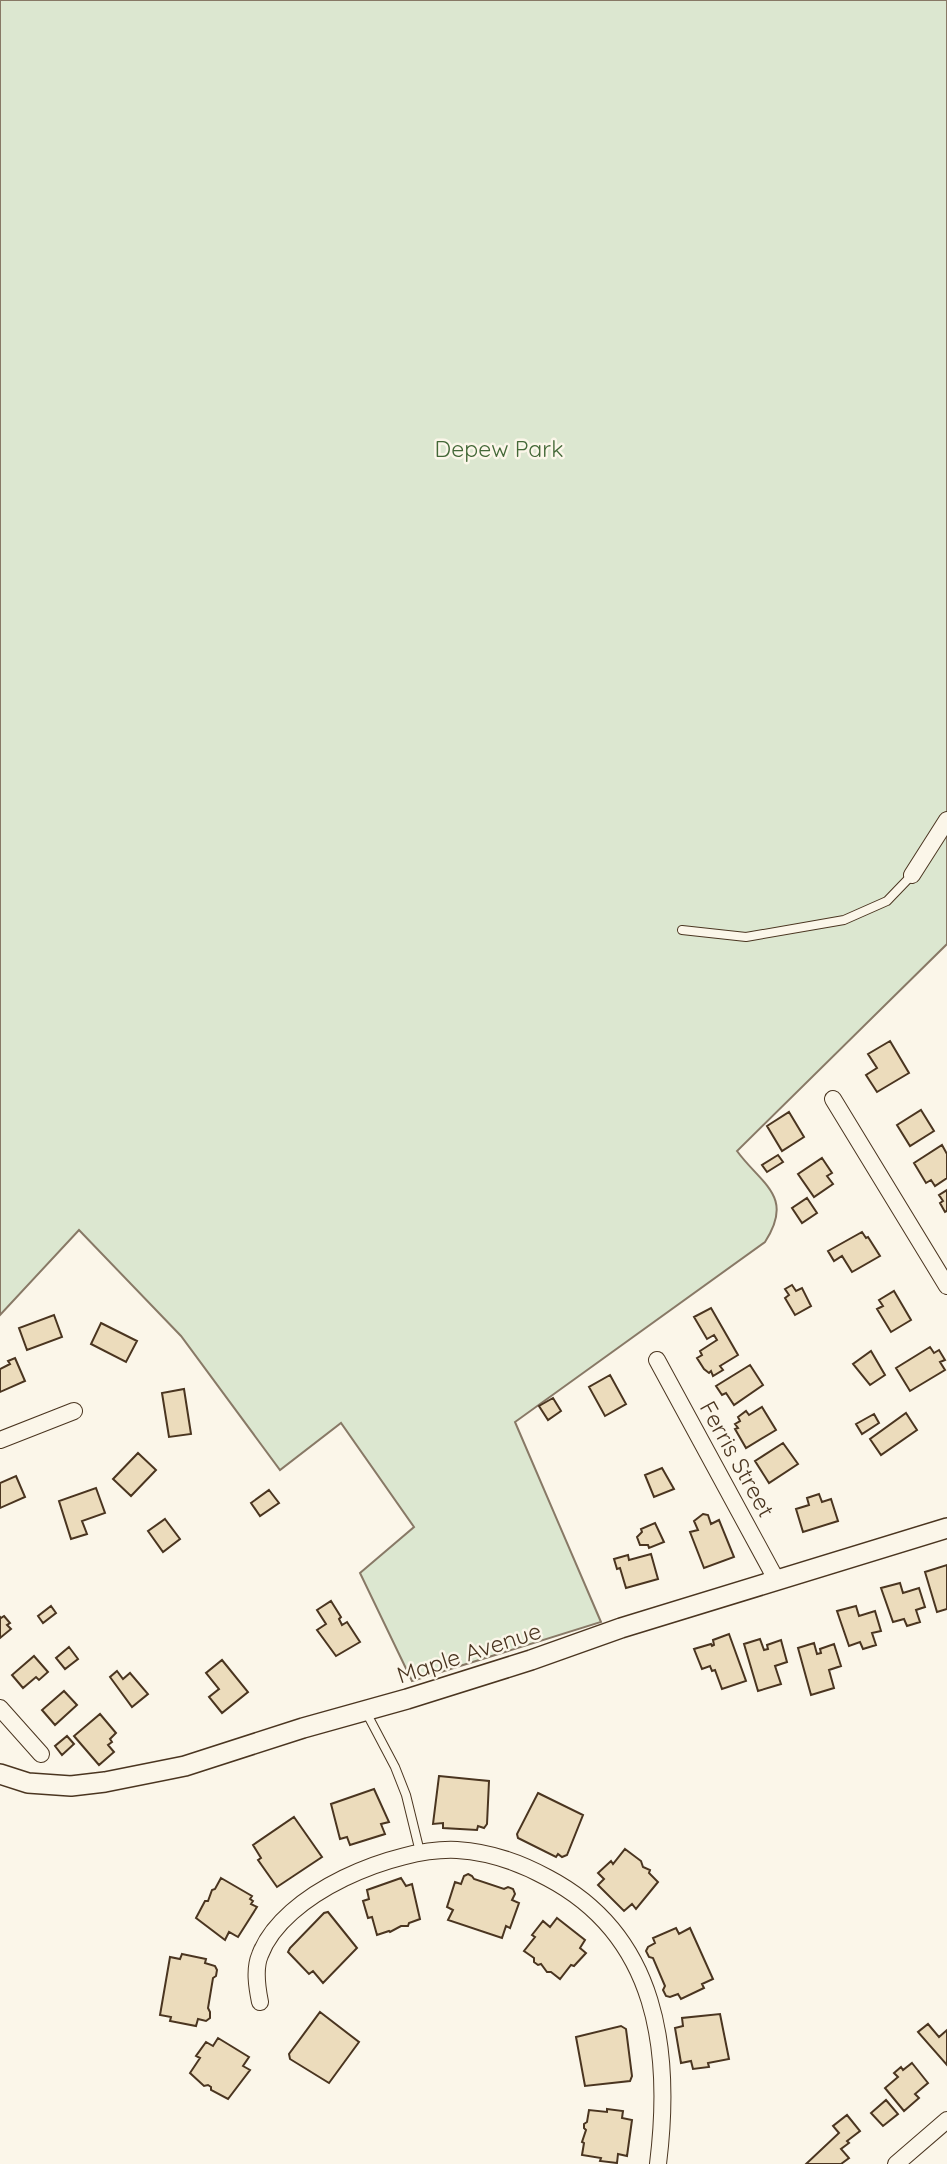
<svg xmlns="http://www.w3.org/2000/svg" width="947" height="2164" viewBox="0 0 947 2164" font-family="Quicksand,sans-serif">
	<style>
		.green { fill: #dce7d0; stroke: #887966; stroke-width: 2 }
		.building { fill: #ecdcbc; stroke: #4a3520; stroke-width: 2 }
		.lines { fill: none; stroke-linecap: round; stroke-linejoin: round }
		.service-casing { stroke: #4a3520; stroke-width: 10 }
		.minor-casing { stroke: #4a3520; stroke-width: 18 }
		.tertiary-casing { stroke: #4a3520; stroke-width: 22 }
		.service { stroke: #fbf6e9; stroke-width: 8 }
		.minor { stroke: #fbf6e9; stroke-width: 16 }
		.tertiary { stroke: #fbf6e9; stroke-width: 19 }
		.labels { text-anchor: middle; stroke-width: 5; stroke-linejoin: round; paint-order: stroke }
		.park-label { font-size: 23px; fill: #436837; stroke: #fbf6e9 }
		.street-label { font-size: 23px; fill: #4a3520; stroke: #fbf6e9 }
	</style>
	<rect width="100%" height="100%" fill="#fbf6e9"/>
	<!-- green -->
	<path class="green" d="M0,0H947V944L737,1151C761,1184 795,1196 765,1242L515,1422L601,1622L412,1681L360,1573L414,1527L341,1423L280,1470L181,1336L79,1230L0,1315Z"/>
	<!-- building -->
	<path class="building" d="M890,1041L909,1073L877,1092L866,1075L877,1068L868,1054Z
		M921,1110L934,1131L910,1146L897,1125Z
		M789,1112L804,1137L782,1151L767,1126Z
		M942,1145L947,1154V1178L935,1186L931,1180L926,1183L914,1163Z
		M778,1155L783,1162L767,1172L762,1165Z
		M822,1158L832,1173L827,1176L833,1184L814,1197L798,1174Z
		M947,1190V1211L945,1212L940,1203L943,1201L939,1195Z
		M807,1198L817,1213L802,1223L792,1208Z
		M862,1232L866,1238L868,1237L880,1256L852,1272L842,1256L834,1261L828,1251Z
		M792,1285L796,1291L802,1288L811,1306L795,1315L785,1298L789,1295L785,1289Z
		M894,1291L911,1320L891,1332L877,1309L883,1306L879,1300Z
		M711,1308L738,1355L720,1366L723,1370L713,1376L711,1371L709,1373L704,1369L697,1358L702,1355L700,1351L717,1340L714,1335L707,1339L694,1317Z
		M54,1315L62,1337L27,1350L19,1328Z
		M101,1323L137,1341L126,1362L91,1344Z
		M930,1347L934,1353L939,1350L945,1360L940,1362L945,1370L910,1391L896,1368Z
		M871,1351L885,1375L870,1385L853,1364Z
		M15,1358L25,1381L0,1392V1369L10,1364L8,1361Z
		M750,1365L763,1385L734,1405L726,1393L722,1395L716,1386Z
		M610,1375L626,1404L605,1416L589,1387Z
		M184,1389L191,1434L169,1437L162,1393Z
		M553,1398L561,1411L548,1420L539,1406Z
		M762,1407L776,1430L746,1448L735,1429L738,1428L735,1424L740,1421L738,1417L746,1411L749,1415Z
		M906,1413L917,1430L881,1455L870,1439Z
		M874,1414L879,1423L862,1434L856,1424Z
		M783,1443L798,1464L769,1483L755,1461Z
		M138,1453L156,1470L131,1496L113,1479Z
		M662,1468L674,1489L654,1497L645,1475Z
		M16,1476L25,1497L0,1508V1483Z
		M96,1488L105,1513L82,1521L87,1534L71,1539L59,1501Z
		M269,1490L279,1503L260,1516L251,1503Z
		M819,1494L822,1502L831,1499L838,1521L803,1532L796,1509L809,1505L807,1498Z
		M703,1514L708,1515L711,1524L719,1520L734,1557L704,1568L690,1532L698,1530L694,1521Z
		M165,1519L180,1539L163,1552L148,1531Z
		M655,1523L664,1542L649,1548L648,1545H640L637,1537L642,1532L641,1529Z
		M651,1554L658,1579L626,1588L620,1568L617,1569L614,1559L628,1555L629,1560Z
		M947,1565V1609L937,1612L925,1572Z
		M900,1583L903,1593L919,1588L925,1607L916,1610L920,1622L907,1626L904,1619L893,1622L881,1588Z
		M331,1601L341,1617L339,1619L342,1625L347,1622L360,1642L336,1656L317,1630L326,1624L317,1610Z
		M51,1606L56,1613L43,1623L38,1616Z
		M856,1606L859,1616L875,1611L881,1631L872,1633L876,1645L863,1649L860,1642L849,1646L837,1611Z
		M4,1616L10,1623L7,1625L11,1629L0,1638V1617L1,1618Z
		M729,1634L746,1681L722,1689L715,1670L712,1671L710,1666L702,1669L694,1649L711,1644L712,1646L714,1645L713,1640Z
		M760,1639L764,1650L768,1649L767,1645L781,1640L787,1662L775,1666L781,1684L758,1691L744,1644Z
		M814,1643L817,1654L821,1653L820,1649L834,1644L841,1666L829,1670L834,1688L811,1695L798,1648Z
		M69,1647L78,1659L65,1669L56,1658Z
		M34,1656L48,1672L39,1680L36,1677L23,1688L12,1675Z
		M222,1660L248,1692L222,1713L209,1697L219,1689L206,1673Z
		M117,1671L123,1679L130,1673L148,1694L132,1707L110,1677Z
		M64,1691L77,1705L55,1725L42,1710Z
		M100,1714L116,1733L110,1739L112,1742L108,1745L114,1752L99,1765L74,1736Z
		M67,1736L74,1744L62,1755L55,1746Z
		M439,1776L489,1781L487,1824L484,1828L478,1826L477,1830L443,1828V1823L433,1824Z
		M374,1789L389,1822L381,1824L385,1834L350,1845L347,1837L340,1839L331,1804Z
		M538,1793L583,1815L567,1855L562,1857L558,1854L556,1857L518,1838L517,1834Z
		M294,1817L322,1857L277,1887L258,1860L261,1858L253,1845Z
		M625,1849L641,1861L643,1867L650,1870L649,1873L658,1882L636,1909L632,1904L624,1911L598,1885L604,1879L598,1873L611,1861L613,1864Z
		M468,1874L472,1876L474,1879L504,1889L508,1887L513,1889L515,1894L512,1900L519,1903L510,1928L506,1926L502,1938L448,1920L453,1910L447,1907L455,1882L461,1884L464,1876Z
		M221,1878L252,1896L250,1899L253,1901L251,1904L257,1907L238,1937L229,1932L225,1940L196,1918L205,1901H208L212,1890L215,1889Z
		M401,1878L406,1886L412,1884L420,1919L409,1923L408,1926H401L390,1932L389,1931L377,1935L372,1917L368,1918L363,1901L369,1899L367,1890Z
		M328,1912L357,1948L323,1983L313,1971L309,1974L288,1952L290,1948L324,1913Z
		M557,1918L585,1940L580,1948L586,1953L574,1966L571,1965L560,1979L551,1972H547L541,1964L538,1965L534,1962V1958L524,1951L535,1937L532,1935L543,1921L550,1927Z
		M676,1928L679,1934L690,1928L713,1979L702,1984L704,1988L681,1999L678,1994L670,1997L666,1996L663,1990L665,1986L653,1958L649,1957L646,1951L648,1947L655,1943L653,1938Z
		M182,1954L206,1959L205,1963L215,1966L217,1970L216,1976L213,1978L208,2008L210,2012V2018L206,2021L198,2019L196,2026L170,2021L171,2017L160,2015L170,1957L180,1959Z
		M320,2012L359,2042L329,2083L290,2059L289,2054Z
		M720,2014L729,2059L708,2063L709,2067L693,2069L691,2061L681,2063L675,2028L683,2026L682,2018Z
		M928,2024L939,2037L947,2030V2065L918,2032Z
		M621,2026L626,2029L632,2076L630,2081L585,2086L576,2037Z
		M218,2038L249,2057L243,2066L250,2070L228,2099L211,2090V2087L208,2085L204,2086L190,2073L200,2058L196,2056L206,2042L213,2046Z
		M912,2063L928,2083L915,2094L919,2098L904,2111L885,2088L898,2077L894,2073L901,2067L903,2070Z
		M886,2100L898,2114L883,2126L871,2113Z
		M607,2109L623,2111L622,2118L632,2120L627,2156L618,2154L617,2163L600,2161L601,2158L582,2155L584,2143L582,2142L586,2130L584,2128V2124L587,2122L589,2110L607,2112Z
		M847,2115L860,2131L847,2141L849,2143L841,2149L849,2158L841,2164H806L839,2133L833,2126Z"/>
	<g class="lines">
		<!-- service casing -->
		<g class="service-casing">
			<path id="service" d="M682,930L746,937L844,920L887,901L912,875
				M366,1712L395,1767L406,1795L420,1852"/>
		</g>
		<!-- minor casing -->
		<g class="minor-casing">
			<path id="minor" d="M912,875L947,820
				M833,1099L947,1286
				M657,1360L777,1581
				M0,1440L74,1411
				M0,1708L41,1754
				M260,2002C257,1987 254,1969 260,1955C283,1893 395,1847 457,1850C490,1852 519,1862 548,1878C658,1936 672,2051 658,2164
				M896,2164L947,2120"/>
		</g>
		<!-- tertiary casing -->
		<g class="tertiary-casing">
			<path id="tertiary" d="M0,1774L28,1783L71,1786L105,1782L185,1766L303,1728L407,1699L531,1660L621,1628L947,1528"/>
		</g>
		<!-- service -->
		<use href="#service" class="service"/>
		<!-- minor -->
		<use href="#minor" class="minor"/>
		<!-- tertiary -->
		<use href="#tertiary" class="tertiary"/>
	</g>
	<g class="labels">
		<!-- park labels -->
		<g class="park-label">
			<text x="499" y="457">Depew Park</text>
		</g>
		<!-- street labels -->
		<g class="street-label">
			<text transform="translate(737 1459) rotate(61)" y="8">Ferris Street</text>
			<text transform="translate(469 1653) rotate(-18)" y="8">Maple Avenue</text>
		</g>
	</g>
</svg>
